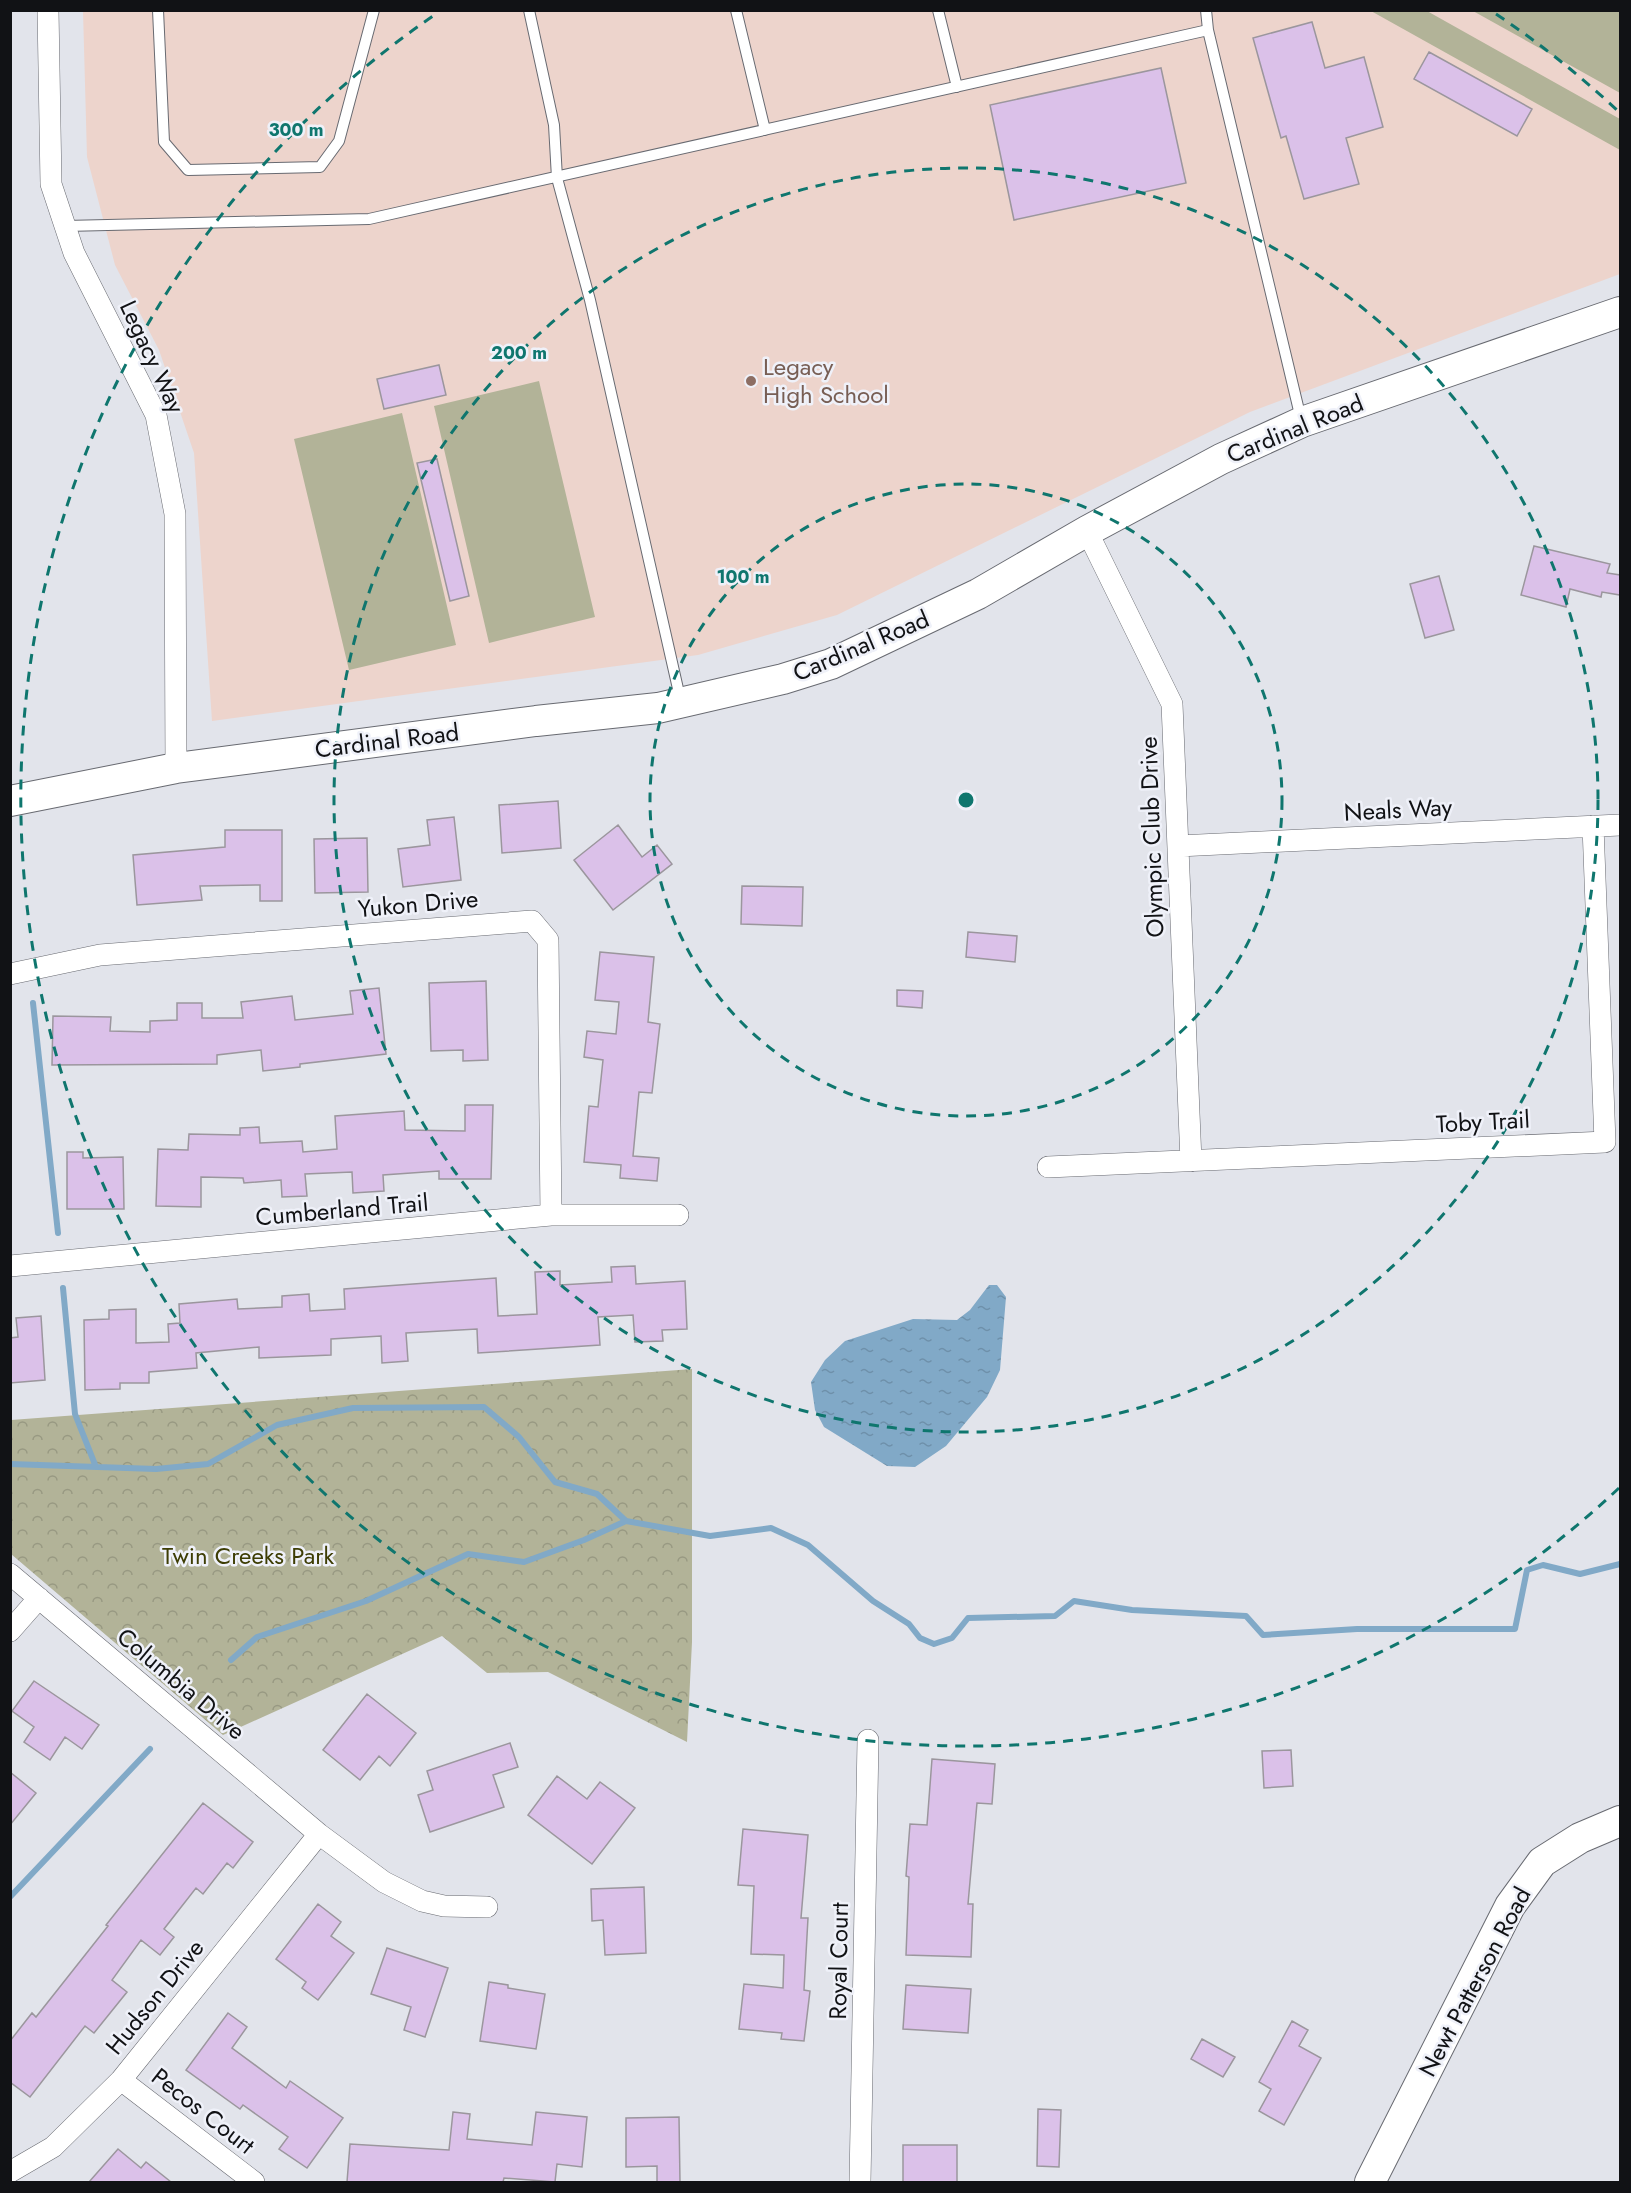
<svg xmlns="http://www.w3.org/2000/svg" width="1631" height="2193" viewBox="0 0 1631 2193" font-family="Jost,sans-serif">
	<style>
		.education { fill: #edd4cc }
		.park { fill: url(#park-crowns) }
		.pitch { fill: #b2b398 }
		.water { fill: url(#water-ripples) }
		.lines { fill: none; stroke-linecap: round; stroke-linejoin: round }
		.stream { stroke: #81a9c7; stroke-width: 6 }
		.building { fill: #dbc1e9; stroke: #9b969d; stroke-width: 1.5 }
		.lane-casing { stroke: #686a71; stroke-width: 12 }
		.street-casing { stroke: #686a71; stroke-width: 22 }
		.secondary-casing { stroke: #686a71; stroke-width: 32 }
		.lane { stroke: #fff; stroke-width: 10 }
		.street { stroke: #fff; stroke-width: 21 }
		.secondary { stroke: #fff; stroke-width: 30 }
		.ring { fill: none; stroke: #0f766e; stroke-width: 3; stroke-dasharray: 10 8 }
		.education-dot { fill: #8d6e63; stroke: #eff1f9; stroke-width: 2 }
		.labels { text-anchor: middle; stroke-width: 5; stroke-linejoin: round; paint-order: stroke }
		.street-label { font-size: 24px; fill: #111215; stroke: #eff1f9 }
		.education-label { font-size: 24px; fill: #785e54; stroke: #eff1f9; text-anchor: start }
		.park-label { font-size: 24px; fill: #3d3d04; stroke: #eff1f9 }
		.centre { fill: #0f766e; stroke: #eff1f9; stroke-width: 3 }
		.ring-label { font-size: 18px; text-anchor: middle; font-weight: bold; fill: #0f766e; stroke: #eff1f9; stroke-width: 5; stroke-linejoin: round; paint-order: stroke }
	</style>
	<defs>
		<pattern id="park-crowns" width="20" height="18" patternUnits="userSpaceOnUse" patternTransform="scale(1.5)"><rect width="20" height="18" fill="#b2b398"/><path d="M2 6a3 3 0 1 1 6 0M12 15a3 3 0 1 1 6 0" fill="none" stroke="#989982"/></pattern>
		<pattern id="water-ripples" width="26" height="14" patternUnits="userSpaceOnUse" patternTransform="scale(1.5)"><rect width="26" height="14" fill="#81a9c7"/><path d="M2 4q2-2 4 0t4 0M15 11q2-2 4 0t4 0" fill="none" stroke="#6e90aa"/></pattern>
	</defs>
	<rect width="100%" height="100%" fill="#e2e4eb"/>
	<!-- education -->
	<path class="education" d="M83,11H1620V274L1250,412L837,615L698,655L212,721L194,453L159,350L115,265L87,157Z"/>
	<!-- park -->
	<path class="park" d="M692,1369V1642L687,1742L548,1672L487,1673L442,1636L223,1735L11,1554V1420Z"/>
	<!-- pitch -->
	<path class="pitch" d="M1371,11H1427L1620,119V150Z
		M1473,11H1620V93Z
		M539,381L595,617L489,643L434,406Z
		M402,413L456,645L349,670L294,439Z"/>
	<!-- water -->
	<path class="water" d="M989,1285H997L1006,1297L1000,1370L987,1397L946,1446L915,1467L887,1466L824,1427L815,1410L811,1382L825,1360L845,1341L913,1319L957,1320L970,1310Z"/>
	<g class="lines">
		<!-- stream -->
		<path class="stream" d="M33,1003L58,1233
			M63,1288L75,1414L96,1467
			M10,1464L156,1469L208,1464L277,1425L353,1408L484,1407L519,1437L555,1482L597,1494L626,1521L710,1536L771,1528L808,1545L873,1601L909,1624L920,1638L934,1644L952,1638L968,1618L1055,1616L1074,1601L1132,1610L1246,1616L1263,1635L1357,1629H1515L1527,1570L1543,1565L1580,1574L1620,1564
			M231,1660L257,1637L366,1601L468,1554L524,1562L584,1540L626,1521
			M10,1897L150,1749"/>
	</g>
	<!-- building -->
	<path class="building" d="M1312,22L1325,68L1364,57L1383,127L1346,138L1359,184L1304,199L1286,136L1281,138L1253,38Z
		M1429,52L1532,109L1517,136L1414,79Z
		M1161,68L1186,183L1014,220L990,105Z
		M439,365L446,395L384,409L377,379Z
		M437,459L469,596L450,601L417,463Z
		M1534,546L1610,564L1607,573L1620,575V595L1602,592L1601,597L1570,589L1566,607L1521,595Z
		M1439,576L1454,630L1425,638L1410,584Z
		M558,801L561,848L502,853L499,805Z
		M454,817L461,880L403,887L398,849L430,845L427,820Z
		M618,825L642,857L657,845L672,864L613,910L574,860Z
		M225,830H282V901H260V885L200,886L202,900L137,905L133,855L225,847Z
		M367,838L368,892L315,893L314,839Z
		M742,886L803,887L802,926L741,924Z
		M968,932L1017,936L1015,962L966,957Z
		M600,952L654,957L648,1022L660,1024L652,1093L639,1092L633,1156L659,1158L657,1181L620,1178L621,1165L584,1162L589,1106L598,1107L603,1060L584,1057L587,1031L616,1034L619,1002L595,1000Z
		M486,981L488,1060L463,1061V1050L431,1051L429,983Z
		M379,988L386,1054L300,1064V1067L263,1071L261,1050L217,1055V1064L52,1065L53,1016L111,1017L110,1031L150,1032V1021L177,1020V1003H202V1018H243L241,1002L292,996L295,1020L353,1014L350,991Z
		M897,990L923,991L922,1008L897,1006Z
		M465,1105H493L491,1179H439V1171L383,1175L384,1191L353,1193L352,1172L305,1174L307,1196L282,1197L281,1180L244,1183L243,1178L201,1177V1207L156,1206L158,1149L188,1150L189,1134L240,1135V1128L259,1127L260,1143L302,1141L303,1152L337,1149L335,1116L404,1111L405,1130L465,1131Z
		M67,1152H83V1158L123,1157L124,1209H67Z
		M635,1266L636,1284L685,1281L687,1329L662,1330L663,1341L635,1342L633,1315L598,1317L600,1345L478,1353L477,1329L406,1333L408,1361L382,1363L381,1336L331,1339V1355L259,1358V1347L196,1353L197,1368L149,1372V1383H120V1389L85,1390L84,1320L109,1319V1310L136,1309V1343L169,1342L168,1324L180,1323L179,1304L237,1299L238,1309L282,1307V1296L309,1294L310,1311L345,1309L344,1289L496,1278L498,1316L537,1314L535,1272L560,1271V1285L612,1282L611,1267Z
		M41,1316L45,1380L10,1383V1338L18,1337L16,1318Z
		M34,1681L99,1725L82,1749L65,1737L50,1760L24,1742L34,1727L12,1711Z
		M367,1694L416,1733L390,1766L379,1756L360,1780L323,1750Z
		M510,1743L518,1767L493,1775L504,1807L430,1832L418,1795L433,1790L427,1771Z
		M1291,1750L1293,1786L1264,1788L1262,1751Z
		M932,1759L995,1764L992,1804L977,1803L968,1904H973L971,1957L906,1955L909,1877L906,1876L910,1824L927,1825Z
		M10,1772L36,1793L10,1825Z
		M557,1776L587,1799L600,1782L635,1808L592,1864L528,1815Z
		M203,1803L253,1842L233,1868L227,1863L203,1894L196,1888L164,1929L174,1937L160,1955L141,1940L112,1980L127,1992L94,2033L85,2026L30,2097L10,2082V2041L32,2013L36,2017L108,1926L106,1925Z
		M743,1829L808,1835L801,1918H808L804,1990L810,1991L804,2041L781,2039L782,2033L739,2029L744,1984L783,1988L784,1955L751,1954L754,1886L738,1885Z
		M644,1887L646,1953L605,1955L603,1920L592,1921L591,1889Z
		M318,1904L341,1922L331,1936L354,1953L318,2000L302,1988L306,1982L276,1959Z
		M387,1948L448,1968L425,2037L404,2030L411,2007L371,1994Z
		M489,1982L508,1985V1988L545,1994L536,2049L480,2041Z
		M906,1985L971,1989L968,2033L903,2029Z
		M228,2013L247,2027L232,2048L286,2088L290,2081L343,2118L307,2168L279,2149L288,2137L243,2105L240,2109L186,2070Z
		M1292,2021L1308,2030L1299,2046L1321,2058L1284,2125L1259,2111L1271,2089L1259,2082Z
		M1202,2039L1235,2057L1223,2077L1191,2059Z
		M1038,2109L1061,2110L1059,2167L1037,2166Z
		M453,2112L470,2114L467,2139L532,2145L536,2112L587,2117L582,2167L557,2164L555,2182L504,2178L503,2182H347L350,2144L449,2150Z
		M679,2117L680,2182H657V2166L626,2167V2118Z
		M903,2145H957V2182H903Z
		M118,2149L141,2168L146,2162L171,2182H89Z"/>
	<g class="lines">
		<!-- lane casing -->
		<g class="lane-casing">
			<path id="lane" d="M158,10L164,142L188,170L320,167L339,141L374,10
				M529,10L554,125L557,178L590,300L681,702
				M736,10L765,130
				M938,10L957,87
				M1206,10L1208,30L1301,419
				M65,226L369,219L1208,30"/>
		</g>
		<!-- street casing -->
		<g class="street-casing">
			<path id="street" d="M48,10L51,184L74,253L156,415L175,514L176,768
				M1087,531L1172,704L1191,1161
				M1178,846L1620,825
				M10,974L100,955L532,921L548,940L551,1215
				M1048,1167L1605,1142L1593,826
				M10,1266L551,1215H678
				M10,1574L319,1834L384,1882L422,1901L444,1906L487,1907
				M10,1631L39,1598
				M121,2080L254,2182
				M10,2172L53,2147L121,2080L319,1834
				M860,2182L868,1740"/>
		</g>
		<!-- secondary casing -->
		<g class="secondary-casing">
			<path id="secondary" d="M10,801L176,768L536,721L658,708L783,679L831,664L978,594L1087,531L1221,459L1302,422L1620,312
				M1370,2182L1510,1906L1542,1862L1580,1838L1620,1821"/>
		</g>
		<!-- lane -->
		<use href="#lane" class="lane"/>
		<!-- street -->
		<use href="#street" class="street"/>
		<!-- secondary -->
		<use href="#secondary" class="secondary"/>
	</g>
	<!-- distance rings -->
	<g class="ring">
		<circle cx="966" cy="800" r="316"/>
		<circle cx="966" cy="800" r="632"/>
		<path d="M1619 1488A948 948 0 1 1 436 14M1496 14A948 948 0 0 1 1619 112"/>
	</g>
	<!-- markers -->
	<circle class="education-dot" cx="751" cy="381" r="6"/>
	<g class="labels">
		<!-- street labels -->
		<g class="street-label">
			<text transform="translate(152 357) rotate(65)" y="8">Legacy Way</text>
			<text transform="translate(1295 429) rotate(-22)" y="8">Cardinal Road</text>
			<text transform="translate(861 646) rotate(-23)" y="8">Cardinal Road</text>
			<text transform="translate(387 741) rotate(-7)" y="8">Cardinal Road</text>
			<text transform="translate(1398 810) rotate(-3)" y="8">Neals Way</text>
			<text transform="translate(1152 837) rotate(-92)" y="8">Olympic Club Drive</text>
			<text transform="translate(418 904) rotate(-5)" y="8">Yukon Drive</text>
			<text transform="translate(1483 1122) rotate(-3)" y="8">Toby Trail</text>
			<text transform="translate(342 1210) rotate(-5)" y="8">Cumberland Trail</text>
			<text transform="translate(181 1684) rotate(40)" y="8">Columbia Drive</text>
			<text transform="translate(839 1961) rotate(-89)" y="8">Royal Court</text>
			<text transform="translate(1475 1982) rotate(-62)" y="8">Newt Patterson Road</text>
			<text transform="translate(155 1997) rotate(-51)" y="8">Hudson Drive</text>
			<text transform="translate(203 2111) rotate(38)" y="8">Pecos Court</text>
		</g>
		<!-- education labels -->
		<g class="education-label">
			<text x="763" y="375">Legacy<tspan x="763" dy="28">High School</tspan></text>
		</g>
		<!-- park labels -->
		<g class="park-label">
			<text x="248" y="1564">Twin Creeks Park</text>
		</g>
	</g>
	<circle cx="966" cy="800" r="9" class="centre"/>
	<g class="ring-label">
		<text x="296" y="136">300 m</text>
		<text x="519" y="359">200 m</text>
		<text x="743" y="583">100 m</text>
	</g>
	<!-- border -->
	<rect width="1631" height="2193" fill="none" stroke="#111215" stroke-width="24"/>
</svg>
